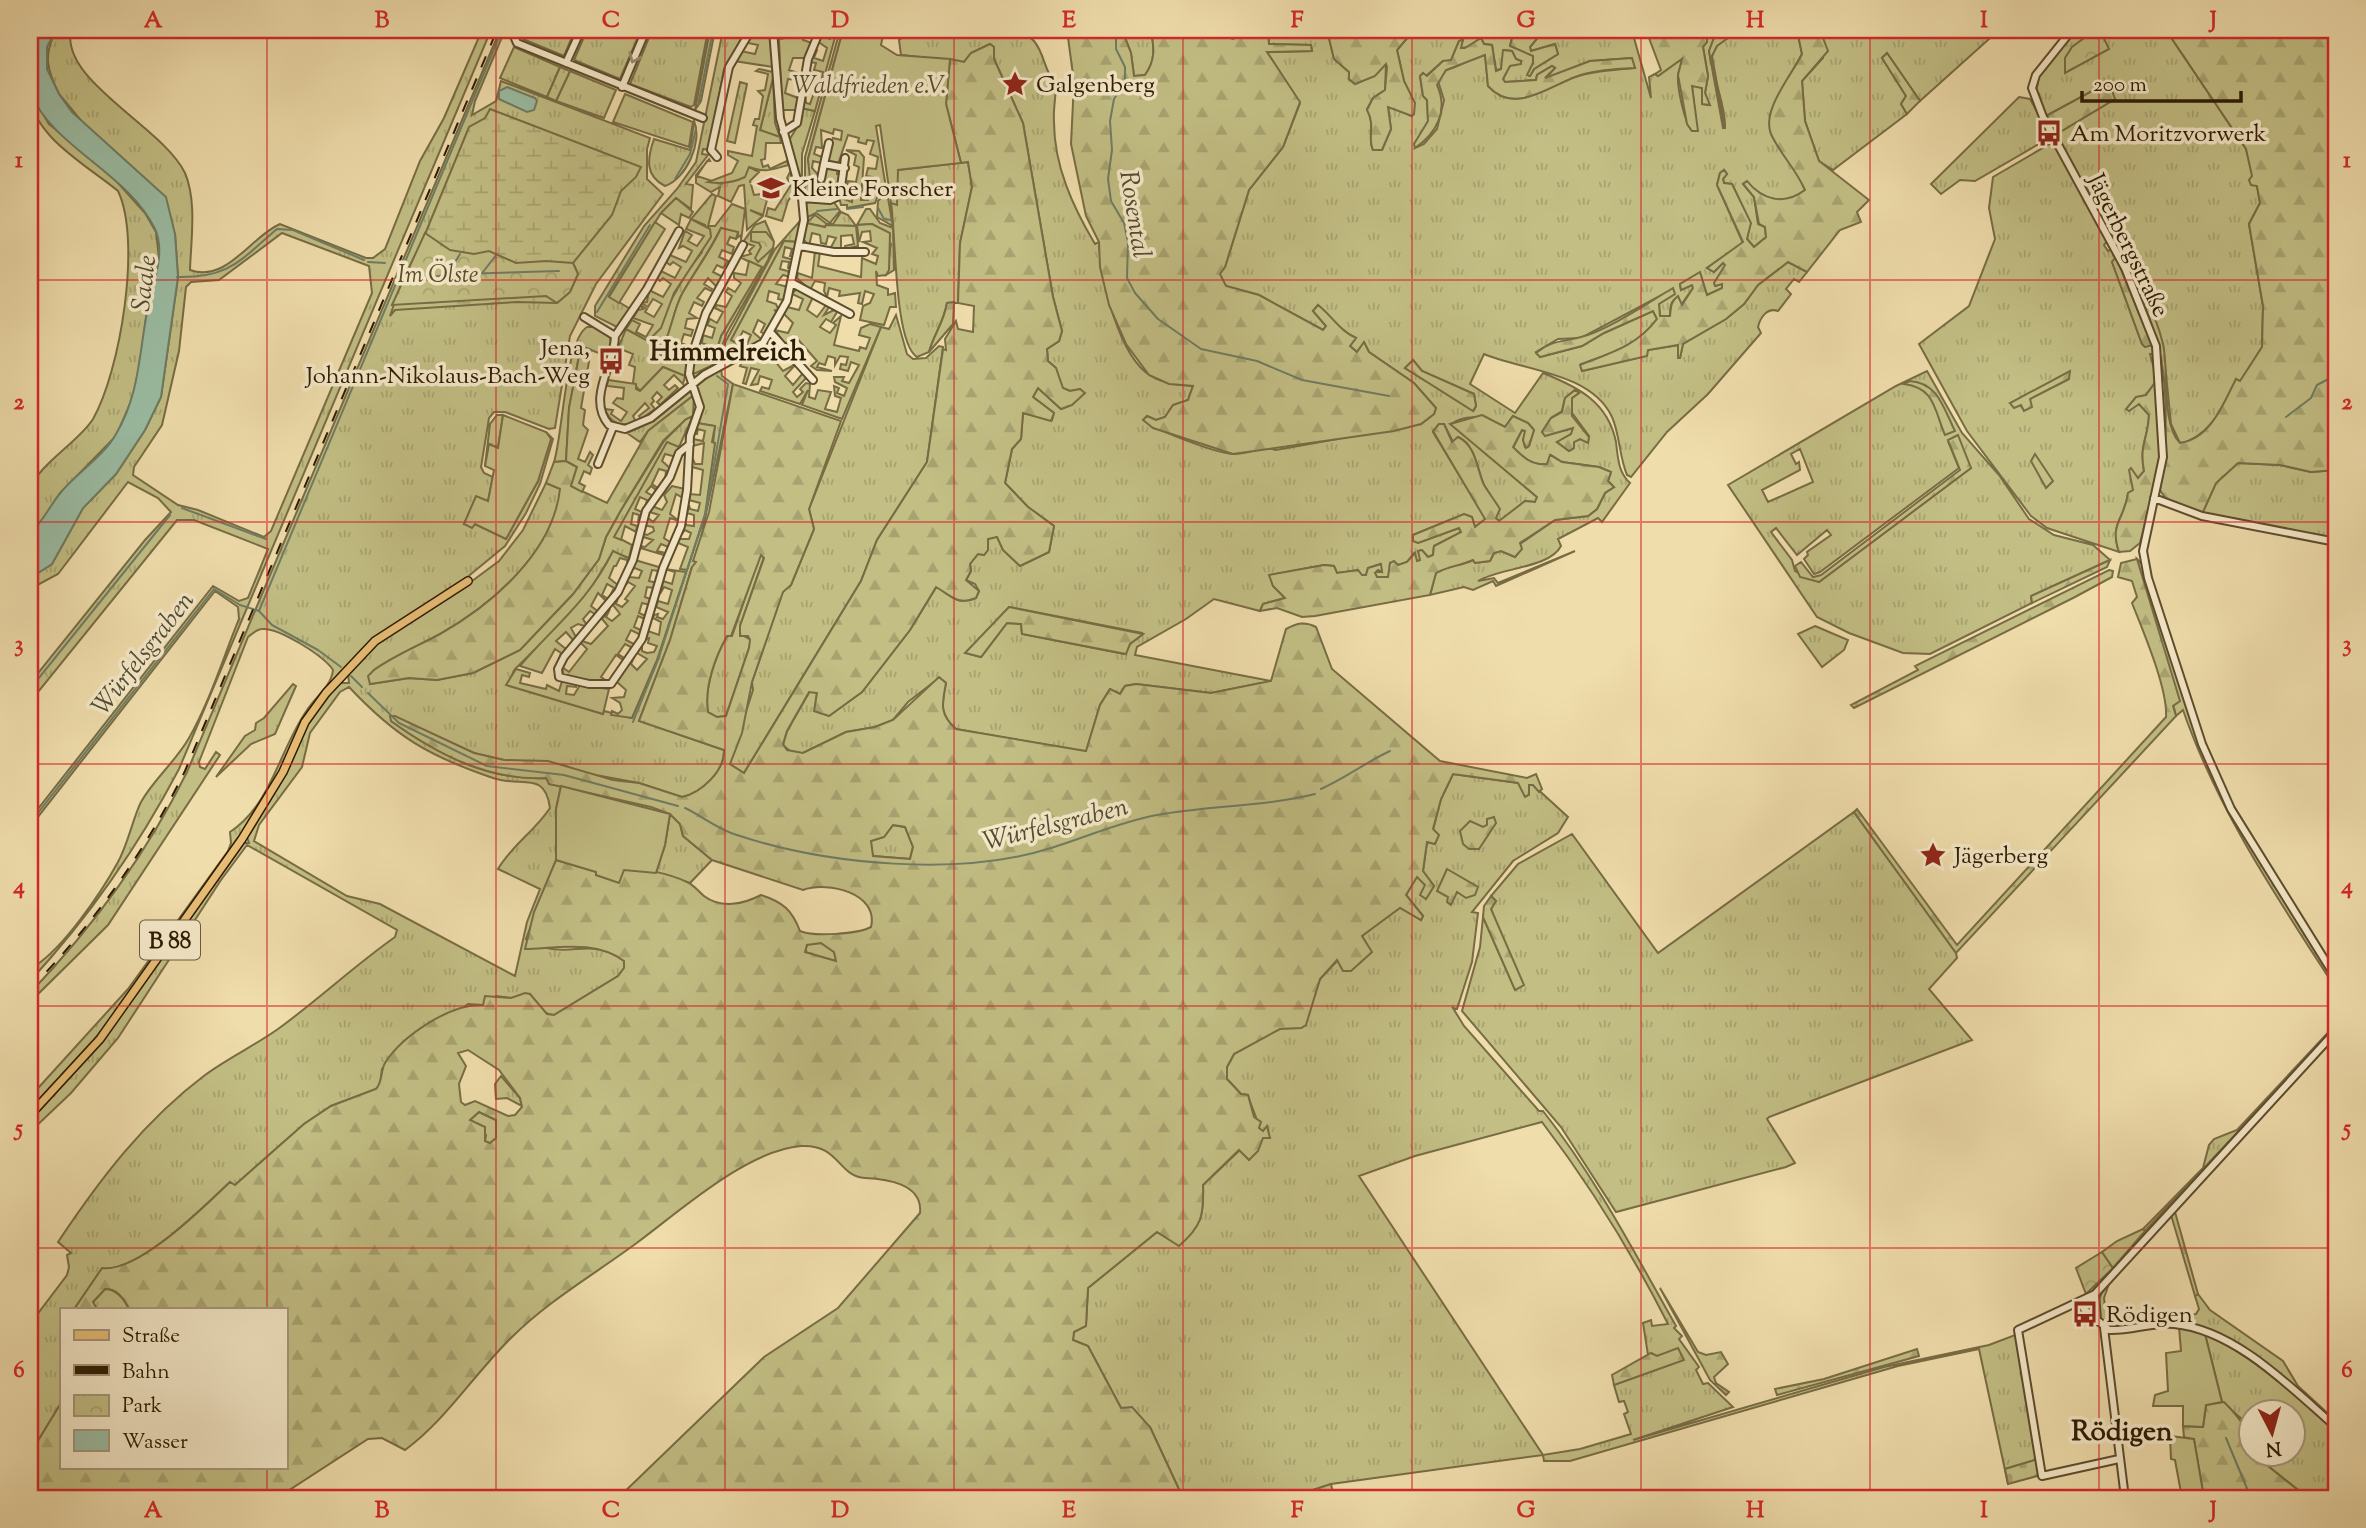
<svg xmlns="http://www.w3.org/2000/svg" width="2366" height="1528" viewBox="0 0 2366 1528" font-family="'Sorts Mill Goudy',serif">
	<style>
		.grass { fill: url(#grass-tufts); stroke: #786c44; stroke-width: 2; fill-rule: evenodd }
		.forest { fill: url(#forest-firs); stroke: #786c44; stroke-width: 2; fill-rule: evenodd }
		.wetland { fill: url(#wetland-marsh); stroke: #786c44; stroke-width: 2 }
		.cemetery { fill: url(#cemetery-stones); stroke: #786c44; stroke-width: 2 }
		.park { fill: url(#park-crowns); stroke: #786c44; stroke-width: 2 }
		.garden { fill: #c2be84; stroke: #786c44; stroke-width: 2 }
		.water { fill: #9bbda4; stroke: #6f7c64; stroke-width: 2 }
		.lines { fill: none; stroke-linecap: round; stroke-linejoin: round }
		.stream { stroke: #6f7c64; stroke-width: 2 }
		.minor-casing { stroke: #5e4c2d; stroke-width: 10 }
		.major-casing { stroke: #2e1b03; stroke-width: 10 }
		.minor { stroke: #f5e9c9; stroke-width: 6 }
		.major { stroke: #e8be76; stroke-width: 7 }
		.rail { stroke: #2e1b03; stroke-width: 2; stroke-dasharray: 12 12; stroke-linecap: butt }
		.oneway { stroke: #9b8c70 }
		.grid { fill: none; stroke: #d62828; stroke-width: 2; stroke-opacity: 0.55 }
		.labels { text-anchor: middle; stroke-width: 7; stroke-linejoin: round; paint-order: stroke }
		.shield { fill: #f5e9c9; stroke: #6a593e; stroke-width: 2 }
		.shield-label { font-size: 23px; font-weight: bold; fill: #2e1b03 }
		.poi-label { font-size: 24px; fill: #2e1b03; stroke: #f5e9c9; text-anchor: start }
		.park-label { font-size: 24px; font-style: italic; fill: #5a4c2a; stroke: #f5e9c9 }
		.street-label { font-size: 24px; fill: #2e1b03; stroke: #f5e9c9 }
		.water-label { font-size: 26px; font-style: italic; fill: #4f4c33; stroke: #f5e9c9 }
		.quarter-label { font-size: 28px; font-weight: bold; fill: #2e1b03; stroke: #f5e9c9 }
		.neatline { fill: none; stroke: #d62828; stroke-width: 2.5 }
		.grid-label { font-size: 23px; text-anchor: middle; font-weight: bold; fill: #d62828 }
	</style>
	<defs>
		<pattern id="grass-tufts" width="24" height="20" patternUnits="userSpaceOnUse" patternTransform="scale(1.75)"><rect width="24" height="20" fill="#c2be84"/><path d="M3 7l-1-3M5 7V3M7 7l1-3M15 17l-1-3M17 17v-4M19 17l1-3" fill="none" stroke="#a7a370"/></pattern>
		<pattern id="forest-firs" width="22" height="20" patternUnits="userSpaceOnUse" patternTransform="scale(1.75)"><rect width="22" height="20" fill="#c2be84"/><path d="M5 1l3.5 6h-7zM16 11l3.5 6h-7z" fill="#a7a370"/></pattern>
		<pattern id="wetland-marsh" width="20" height="14" patternUnits="userSpaceOnUse" patternTransform="scale(1.75)"><rect width="20" height="14" fill="#c2be84"/><path d="M1 5h8M5 5V1M11 12h8M15 12V8" fill="none" stroke="#a7a370"/></pattern>
		<pattern id="cemetery-stones" width="16" height="16" patternUnits="userSpaceOnUse" patternTransform="scale(1.75)"><rect width="16" height="16" fill="#c2be84"/><path d="M2 7V4a2 2 0 0 1 4 0v3zM10 15v-3a2 2 0 0 1 4 0v3z" fill="#a7a370"/></pattern>
		<pattern id="park-crowns" width="20" height="18" patternUnits="userSpaceOnUse" patternTransform="scale(1.75)"><rect width="20" height="18" fill="#c2be84"/><path d="M2 6a3 3 0 1 1 6 0M12 15a3 3 0 1 1 6 0" fill="none" stroke="#a7a370"/></pattern>
	</defs>
	<rect width="100%" height="100%" fill="#f0ddac"/>
	<filter id="stains"><feTurbulence type="fractalNoise" baseFrequency=".00286" numOctaves="4"/><feColorMatrix values="0 0 0 0 .2 0 0 0 0 .09 0 0 0 0 .02 0 0 0 .5 -.17"/></filter>
	<radialGradient id="worn" r=".72"><stop offset=".6" stop-color="#630" stop-opacity="0"/><stop offset="1" stop-color="#630" stop-opacity=".3"/></radialGradient>
	<!-- grass -->
	<path class="grass" d="M56,30H71C60,81 163,127 185,173C197,201 191,240 190,270C227,283 250,237 280,224L366,258H373L385,249L420,161L444,118L482,30H491L179,769C138,847 90,916 30,981V964L35,966C64,947 101,893 118,862C128,844 133,818 141,802C154,779 176,761 189,738C210,701 223,658 239,619L238,607L215,591L30,827V819L213,586L239,601L248,598L268,549L194,520H177L30,702V683L145,540L171,512L158,498L128,482L58,574L30,589V578L52,564L83,508L116,474L145,430L161,397L178,277L175,234L59,94C47,70 43,55 56,30ZM282,233L369,266L372,293L271,531L264,537L198,510L178,505L133,475L134,467L162,425L179,351L186,287L191,282L219,280Z
		M500,30H505L475,101L472,115L496,101L501,81L650,138L647,149V179L663,194L596,284L570,336L555,428L549,429L505,412H494L489,418L481,467L484,473L493,477L488,501L476,497L464,524H475L506,539L538,481L551,439L546,432L553,439L540,484L526,513L505,546L454,588L374,638L315,701L280,771L236,843L98,1038L30,1111V1097L128,989L228,851L231,843L230,832C272,804 279,750 307,710C316,696 331,687 333,670C324,656 278,627 262,629C257,629 253,633 248,637L199,762L200,767L205,769L216,752L220,755L108,925L30,1002V993C94,926 146,855 187,772Z
		M521,30H575L564,56L518,37Z
		M587,30H641L620,79L574,60Z
		M652,30H708L694,105L691,107L630,84Z
		M710,30H715L701,101L695,110Z
		M723,30H747L724,69L709,150L703,149L702,154L708,155L686,184L693,185L691,209L676,198L661,213L609,296L632,310L619,328L595,316V306L644,226L677,189L696,162Z
		M840,30H843L808,159L813,191L835,194L810,195L805,191V157Z
		M913,30C939,30 1020,24 1034,41C1045,54 1044,72 1056,84C1056,96 1053,109 1054,122C1054,166 1073,207 1095,244L1099,242C1100,278 1119,357 1151,376C1164,384 1179,385 1193,386L1188,400L1173,405L1165,417L1156,420L1147,416L1144,420C1157,431 1214,452 1232,454C1247,455 1262,445 1276,450L1421,424L1434,414L1436,408L1414,383L1369,352L1364,343L1357,352L1350,346L1356,338C1340,331 1332,317 1318,305L1313,311L1326,326L1323,330L1259,295L1226,286L1219,274L1225,267L1249,190L1283,147L1300,103L1267,52L1312,51L1311,45L1269,44L1268,30H1327L1334,59L1349,72V79L1355,84L1374,76L1386,64L1385,90L1373,98L1367,109C1376,125 1367,138 1373,150H1382L1391,129L1388,107L1392,105L1411,116L1414,114V103L1404,81L1397,50L1414,30H1514L1510,46L1533,55V63L1528,75L1530,76L1534,69L1558,54L1555,44L1531,51L1530,47L1544,30H1646L1634,38L1651,98L1649,77L1655,74L1658,76L1682,58C1682,65 1679,69 1678,75C1677,87 1684,121 1692,131H1697L1692,85L1702,88V104L1709,105L1705,93L1708,76L1703,47L1707,42V30H1717L1709,51L1725,128C1726,104 1713,82 1712,58C1712,23 1775,30 1797,30L1802,54L1778,96L1770,115V131L1794,166L1805,190C1784,206 1763,200 1747,182L1743,184L1754,197L1758,224L1765,227L1766,237L1754,247L1747,239L1750,223L1732,184L1724,183L1723,179L1727,174L1724,170L1720,173L1717,185L1743,243L1707,268L1714,272L1723,263L1726,265L1714,283L1716,286L1722,283L1723,288L1707,295L1700,273L1680,284L1681,290L1692,285L1693,288L1681,305L1678,297C1670,301 1670,308 1670,317L1660,316L1659,304L1674,294L1673,289L1581,338L1558,339L1536,352L1540,357L1582,346L1604,333L1653,311L1657,319C1637,346 1611,354 1581,364L1582,371L1646,356L1648,350L1679,345L1680,358L1683,344L1726,319L1744,304L1758,285L1788,262L1807,272L1799,282L1794,279L1786,289L1791,294L1778,311C1767,307 1760,318 1758,327L1761,333L1708,394L1667,432L1631,477L1627,475C1619,456 1620,435 1612,417C1591,372 1521,370 1484,354L1470,384L1515,413L1543,373C1578,387 1608,402 1616,442C1618,458 1618,472 1630,483L1602,522L1598,518L1558,539L1561,546C1550,568 1499,568 1478,581L1494,578L1498,583L1575,551L1496,586L1493,581L1473,590L1464,587L1430,595L1436,573C1448,566 1460,566 1473,560L1475,563L1490,561L1494,553L1501,551L1515,557L1521,549L1520,544L1555,520L1588,516L1597,509L1605,493L1614,487L1608,481L1611,472L1599,467L1562,462L1551,455L1547,464C1532,466 1523,457 1513,448L1522,430L1526,431L1523,440L1525,447L1529,446L1534,430L1528,423L1513,416L1505,427C1488,418 1469,412 1451,424L1537,497L1535,502L1525,501L1500,522L1496,518L1499,509C1494,501 1489,493 1484,485C1477,470 1476,445 1458,437L1453,442L1444,424H1439L1433,432L1486,519L1475,527L1472,517L1464,514L1413,535V540L1418,543L1459,528L1461,533L1434,546L1433,555L1428,557L1422,550L1418,551L1421,560L1417,561L1414,553L1407,562L1398,565L1390,563L1389,577H1377L1374,572H1382L1380,564L1368,568L1366,575H1361L1358,570L1337,573L1334,566L1324,565L1270,575L1273,586L1285,598L1263,604L1260,611L1214,599L1186,619L1137,647L1135,655L1271,681L1211,693L1136,684L1125,686L1120,694L1110,689L1100,705L1086,752L956,729C939,714 942,704 946,683L939,678L908,702L893,720L875,727L846,732L803,753H792L783,745L787,731L810,691L817,693L815,711L829,716L862,692L910,630L937,586C950,596 958,606 976,598L979,591L975,584L966,580L971,571L970,564L978,554L984,555L988,550V539L997,536L1003,550L1020,566L1049,552L1054,526L1028,507L1005,483L1012,449L1021,439L1023,413L1052,420L1054,413L1033,397L1038,388L1061,409L1072,405L1084,393L1080,389L1070,391L1062,388L1056,368L1048,361L1047,349L1059,341L1062,331L1053,297L1023,123L994,59V47L990,44L971,53L964,62L901,55L899,40ZM1481,38L1484,44L1492,45L1496,70L1501,69L1504,50L1512,51L1516,59L1521,61L1510,65L1503,79L1505,82L1536,80L1537,75L1552,66L1555,68L1545,79L1590,61L1631,58L1635,68C1616,70 1594,70 1575,77C1548,87 1514,115 1488,86L1485,55C1472,56 1460,67 1446,70L1438,81L1444,100L1437,129L1424,144L1415,148L1428,121L1427,100L1423,96L1420,76L1423,73L1426,76L1443,61H1451L1459,41L1463,40L1460,48L1470,47ZM1413,360L1422,371L1474,394L1476,406L1474,410L1405,368ZM1575,390L1579,393L1572,398L1570,410L1589,436L1588,442L1580,439L1573,442L1574,448L1569,451L1557,442L1571,434L1574,428L1545,435L1542,432L1551,418L1562,411L1565,398ZM1009,607L1142,633L1143,634L1130,644L1125,654L1022,634L1021,624L1007,623L981,657L966,653Z
		M1122,30H1151C1154,47 1156,60 1145,75L1134,76L1131,53Z
		M1820,30H1999L1920,101L1887,53L1882,58L1906,96L1901,104L1907,114L1833,170L1819,161L1805,121L1802,81L1823,58Z
		M2075,30H2162L2170,36L2246,149L2257,186L2260,203L2249,224L2263,306L2262,347L2240,382L2236,379C2229,403 2206,439 2180,443L2171,424L2163,344L2133,269L2055,135L2115,99L2105,84L2046,116L2037,96L2039,94L2036,92L2039,76Z
		M514,47L560,67L547,97L500,78Z
		M570,71L616,90L604,118L556,101Z
		M773,78L775,123L780,137L760,130Z
		M740,82L747,84L735,143L727,141Z
		M30,92L49,124L109,173L145,213L156,232L159,258L147,310L137,388L116,436L60,493L43,521L30,533C30,520 26,502 30,490C37,465 79,442 93,419C120,372 142,241 118,191C88,166 30,135 30,92Z
		M625,94L693,122L689,147L613,122Z
		M2019,97L2030,99L2050,135L2044,141L1975,181L1960,180L1941,194L1931,184Z
		M801,108L815,111L802,154V188L788,142L799,124Z
		M694,121C703,142 686,179 665,186C645,176 647,159 654,139L690,150Z
		M2053,142L2107,241L2104,245L2108,251L2111,249L2116,257L2112,262L2142,344L2145,347L2152,345L2154,354H2150L2157,380L2139,404L2149,415C2148,439 2139,444 2144,471L2133,484V490L2128,493C2125,519 2109,523 2119,552L2047,528L2031,516L1967,431L1919,344L1969,306L1995,239L1989,208L1993,177ZM2069,372V379L2030,399L2024,410L2020,405L2011,403Z
		M709,159L710,161H707L697,176L721,184L749,167L759,172L750,181L754,195L762,194L761,198L767,200L763,215L750,210L763,216L747,230L744,185L739,186L731,202L718,196L720,187L711,192L696,183V175Z
		M968,162L972,187L960,243L958,303H947C944,322 934,334 929,352L917,357C894,343 896,233 891,203L897,204V170Z
		M790,172L796,190L788,201L782,221L766,216L768,208L775,210L791,185L787,178Z
		M887,192L892,221L893,226L877,217L878,201Z
		M712,194L716,196L708,226H715L732,204L745,209L741,241V235L737,238L738,233L721,228C709,253 693,273 681,296C672,315 671,336 659,354L687,364L685,376L663,367L640,391L633,383L635,367L629,365L633,354L618,348L626,329L648,341L687,272L702,252L705,225L691,219Z
		M810,201H833L840,211L830,223L816,213L806,218L805,205Z
		M866,209H870L880,223L893,228L894,270L886,275L891,244L872,224L857,225Z
		M841,212L848,215L856,226L826,225L825,227L806,223L815,215L827,224H833Z
		M765,221L774,242L772,239L767,247L773,248L768,260L727,333L715,364L694,374L692,369L694,357L713,361L721,336L761,268L740,257L751,254L749,251L754,246L743,242L755,225Z
		M800,221L798,242L784,241L731,340L748,349L719,362L726,341L775,249Z
		M896,315L907,354L913,359L926,358L939,346L943,347L927,462L877,540L861,581L744,773L729,764L753,690L752,682L783,591L791,585L814,529L809,509L881,327L889,329Z
		M587,327H596L610,336L611,345L606,356L581,346L569,408L566,461L554,462C563,434 565,341 587,327Z
		M721,368L722,376L733,384L695,567H692L670,640L639,721L724,750C725,771 701,793 682,797L639,783L579,772L564,765L504,760L474,753L416,727L391,721C437,754 489,781 547,778L549,784L561,786L556,809V860L526,939C533,942 540,946 547,948C575,955 593,938 624,961V968L618,976L554,1015C541,1014 536,1004 530,994L511,998L496,996L483,1005L468,1004L382,1069L380,1085L376,1089L331,1106L304,1124L234,1186L230,1182C203,1207 139,1272 102,1269L74,1309H61V1403L30,1454V1324L67,1275L69,1267L67,1255L71,1253L58,1242C100,1179 144,1121 205,1075C228,1058 254,1046 278,1029C318,1000 354,966 395,937L397,930L247,845L221,880L118,1038L71,1093L30,1132V1120L102,1041L232,858L244,843H249L247,837L312,716L339,683H349L348,673L375,645L460,590L499,561L523,530L546,483L561,489C553,552 493,604 440,634C418,646 395,655 374,670L370,684L409,678L437,680L473,673L520,650L573,594L599,559L606,537L621,510L664,441L686,419L693,416L679,447L667,443L615,536L632,545L629,558L613,552L583,602L515,669L507,685L603,714L604,711L632,718L657,660L705,515L715,426L697,423L702,407L697,385ZM349,687C395,736 428,756 493,778C522,788 545,770 550,808C535,831 512,845 498,869L540,889L527,922L515,976L380,904L347,896L254,841L259,825L302,767L310,733L340,692Z
		M1927,371L1962,433L1999,475L2029,519L2054,535L2093,545L2110,560L2031,596L2032,603L1930,654L1903,653L1849,633L1817,617L1728,485L1896,386ZM1948,441L1971,468L1819,582L1795,571L1792,560L1771,532L1776,528L1797,555L1827,530L1831,535L1807,552L1808,555L1804,559L1814,574L1820,572L1959,468ZM1800,449L1813,482L1768,502L1762,490L1800,470L1799,462L1796,464L1791,454Z
		M689,391L694,395L648,431L640,442L627,433L652,422Z
		M497,415H503L498,448L489,444L485,466L490,424Z
		M2238,463L2280,465L2311,472L2336,470V540L2202,514L2216,483Z
		M760,555L764,557L740,626L744,636L751,640L749,648L726,716L717,717L708,712C704,688 715,657 727,636H732Z
		M2137,559L2142,564L2210,773L2230,813L2336,984V989C2278,899 2218,811 2183,710L2176,716Z
		M1815,626L1848,640L1844,650L1822,667L1798,634Z
		M293,684L296,686L275,734L251,744L216,777L245,736L255,730L256,723L264,718Z
		M1453,774L1533,785L1568,817L1558,833L1513,861L1472,912L1478,913L1472,962L1457,1009L1453,1008L1464,1026L1539,1111H1543C1596,1178 1634,1252 1676,1326L1674,1328L1682,1336L1679,1339L1699,1367L1696,1370L1703,1384L1708,1383L1733,1407L1633,1440L1884,1367L1989,1345L2015,1335L2038,1459L2005,1469L2008,1484L1979,1349L1898,1366L1570,1461H1544L1543,1455L1331,1484L1289,1498H1183L1150,1427L1121,1408L1088,1346L1073,1340L1074,1332L1086,1325L1088,1288L1157,1232L1179,1245C1202,1226 1204,1215 1203,1185L1240,1150L1252,1154C1270,1135 1254,1118 1248,1095L1241,1094L1227,1079V1067L1234,1054L1280,1028H1301L1305,1025L1320,979L1338,960L1371,952L1362,936L1400,907L1421,920L1423,916L1406,895L1417,876L1425,885L1426,898L1434,886L1423,871L1427,842L1435,844L1438,835L1433,830L1441,799ZM1542,1122C1590,1185 1633,1255 1668,1324L1652,1326L1651,1320L1643,1323L1648,1355L1683,1360L1614,1385L1619,1402L1624,1401L1628,1412L1624,1414L1631,1434L1580,1449L1543,1455L1359,1176L1415,1156Z
		M1854,812L1956,953L1957,958L1929,989L1972,1040L1769,1117L1767,1119L1795,1163L1786,1167L1616,1212L1561,1127L1462,1011L1480,947L1483,917L1515,989L1491,909L1496,901L1491,896L1518,864L1572,834L1658,953Z
		M670,814L680,824L683,836L712,860L690,883L656,873L665,845Z
		M893,825L905,827L913,847L910,859L873,856L870,841L884,837Z
		M821,943L834,952L837,962L805,952L807,944Z
		M2336,1024V1027L2145,1231L2143,1229L2203,1168L2209,1145L2214,1139L2237,1130Z
		M501,1076L520,1098L522,1106L507,1098L496,1099L495,1084Z
		M479,1112L496,1120V1138L490,1144L485,1141L486,1135L470,1120Z
		M2110,1281L2104,1298L2105,1306L2117,1319L2196,1314L2199,1309L2195,1296L2198,1294L2210,1310L2283,1361L2298,1386L2336,1421V1425L2237,1346L2186,1324L2108,1327C2092,1313 2098,1294 2110,1281Z
		M105,1289C117,1289 124,1299 129,1309L95,1308L93,1302Z
		M2205,1334C2254,1356 2296,1396 2336,1431V1498H2308L2263,1462L2259,1455L2292,1454V1412H2250V1437L2242,1419L2222,1402Z"/>
	<!-- forest -->
	<path class="forest" d="M1067,30H1122L1131,53L1134,76L1145,75C1156,60 1154,47 1151,30H1205L1233,39L1246,30H1268L1269,44L1311,45L1312,51L1267,52L1300,102L1283,147L1249,190L1225,267L1220,274L1226,286L1259,295L1323,330L1326,326L1313,311L1318,305C1332,316 1340,331 1356,338L1350,346L1357,352L1364,342L1369,352L1414,383L1436,408L1434,414L1421,424L1394,431L1233,454L1153,428L1143,420L1147,416L1156,420L1165,417L1173,405L1188,400L1193,386L1169,384L1149,375L1126,344L1109,305L1100,267L1099,242L1086,216L1071,144L1074,82Z
		M1327,30H1400L1404,35L1414,30L1397,50L1404,81L1415,103L1414,114L1412,116L1388,107L1391,129L1382,150H1373C1367,138 1376,126 1367,110L1373,98L1385,90L1387,67L1386,64L1375,76L1355,84L1349,79V72L1334,59Z
		M1514,30H1544L1530,47L1531,51L1555,44L1558,54L1534,69L1530,76L1527,75L1533,63V56L1510,46Z
		M1646,30H1707V42L1703,47L1708,76L1705,93L1710,105L1702,104V88L1692,86L1698,131H1692L1687,124L1678,75L1682,59L1658,76L1655,74L1661,70Z
		M1717,30H1739L1717,46L1712,56L1725,128H1723L1709,51Z
		M1797,30H1820L1828,51L1802,81L1805,121L1819,161L1869,200L1857,212L1861,222L1840,230L1807,272L1788,262L1758,285L1744,304L1726,319L1683,344L1680,358H1678V345L1648,350L1647,356L1582,371L1580,365C1610,353 1637,346 1657,319L1653,311L1604,333L1582,346L1540,357L1536,353C1551,340 1563,342 1581,337C1607,331 1649,302 1673,288L1675,294L1659,304L1660,316H1670C1671,308 1670,302 1678,296L1682,305L1693,288L1692,285L1681,290L1680,284L1700,272L1707,295L1722,288V284L1715,286L1714,283L1725,265L1723,263L1714,272L1707,268L1743,242L1717,185L1720,173L1724,170L1727,174L1723,179L1724,183L1732,184L1751,223L1747,239L1754,247L1766,237L1765,227L1759,224L1754,197L1743,184L1747,181C1762,200 1784,206 1805,190C1796,169 1780,154 1771,134C1761,110 1792,75 1802,54Z
		M2162,30H2336V470L2311,472L2280,465L2238,463L2216,483L2202,514L2166,499L2160,490C2167,449 2169,386 2158,346C2144,291 2112,241 2085,191L2090,189C2114,236 2151,294 2163,344C2169,371 2161,424 2180,443C2211,439 2224,402 2236,379L2240,381L2262,347L2263,306L2249,224L2260,203L2257,186L2251,185L2249,180L2252,176L2246,149L2170,36Z
		M1481,38L1484,44L1492,45L1496,71L1501,69L1503,50L1512,51L1516,59L1521,61V64L1510,66L1503,79L1505,82L1536,80L1537,75L1552,66L1555,68L1545,78L1590,61L1632,58L1635,68C1615,69 1594,70 1575,77C1548,87 1514,115 1488,86L1485,55L1446,70L1437,85C1449,111 1436,134 1415,148L1414,144L1428,121L1427,100L1423,96L1420,76L1423,73L1427,76L1443,61L1451,60L1459,41L1463,39L1461,48H1465Z
		M990,44L994,47V59L1023,123L1053,297L1062,331L1059,341L1047,349L1048,361L1056,368L1063,388L1070,391L1080,389L1085,393L1072,405L1061,409L1038,388L1033,397L1054,413L1051,421L1023,413L1021,439L1012,449L1005,483L1028,507L1054,526L1049,552L1020,566L1003,550L997,537L988,539V550L984,555L978,554L970,564L971,571L966,580L979,591L976,598C958,606 950,595 936,587L910,630L862,692L829,716L814,711L817,693L809,692L787,731L783,744L787,750L803,753L846,732L875,727L893,720L939,677L946,683C942,704 939,714 956,729L1086,751L1100,705L1110,689L1120,694L1125,686L1136,684L1211,693L1271,681L1286,629C1297,623 1305,621 1316,627L1332,669L1440,761L1527,778L1536,774L1542,789L1539,792L1533,785H1529V795L1525,797L1518,783L1453,774L1441,799L1433,829L1439,835L1435,844L1427,842L1423,871L1434,886L1426,899L1420,895L1425,885L1417,877L1406,895L1423,916L1421,920L1400,908L1362,936L1372,952L1351,971H1343L1337,960L1320,979L1306,1025L1301,1028L1280,1029L1234,1054L1227,1067V1079L1241,1094L1248,1095L1254,1117L1261,1122L1259,1128L1263,1131L1267,1126L1270,1138H1263L1258,1151L1249,1160L1239,1150L1203,1185C1204,1215 1202,1226 1179,1246L1157,1232L1088,1288L1086,1326L1074,1332L1073,1340L1088,1346L1121,1408L1132,1407L1150,1427L1183,1498H618L764,1357L838,1308L920,1213C923,1183 885,1179 865,1178C837,1176 840,1144 801,1146C748,1150 681,1210 638,1242C595,1274 549,1300 511,1338C475,1373 446,1420 405,1450L382,1438L368,1439L277,1498H30V1454L61,1403V1467H285V1309H129C124,1299 117,1288 105,1289L93,1302L97,1309L75,1308L102,1268C138,1273 204,1207 230,1182L235,1185L304,1124L331,1106L376,1089C383,1081 380,1072 385,1063C402,1036 451,1003 483,1005L485,996L511,998L525,993L530,994L547,1014L554,1015L618,976L624,968V961C596,940 558,948 525,949L534,912L556,860L597,872L596,875L619,882L623,870C642,867 670,874 687,882C694,885 699,892 704,896C721,909 744,904 761,895C783,902 792,910 800,931C814,937 858,934 871,927C879,893 828,881 803,890L712,860L683,836L680,824L670,814L651,807L549,784L546,778C488,781 437,754 391,721L390,716H395L474,753L504,760L548,761L613,780L639,783L682,797C701,793 725,771 724,750L639,721L670,640L692,567L696,562L693,561L709,512L733,384L841,421L809,509L814,529L791,585L783,592L752,682L742,733L730,764L744,773L861,581L877,540L927,462L943,349L946,350L945,339L956,321L958,329L973,332L974,306L958,303L960,243L972,187L968,162L961,163L946,104L950,59L964,62L971,53ZM761,555L764,558L740,626V636H748L750,640L749,648L726,716L717,717L708,712C704,688 715,657 727,636H731ZM893,825L905,827L913,847L910,859L873,856L871,841L884,837ZM821,943L834,952L836,961L805,952L807,945ZM468,1050L499,1070L520,1098L522,1107L515,1115L508,1116L475,1101L465,1105L461,1102L459,1084L466,1066L458,1053ZM479,1112L496,1120V1138L490,1143L485,1141V1127L470,1120Z
		M1887,53L1920,101L1907,114L1901,104L1906,96L1882,58Z
		M2105,84L2110,85L2115,99L2055,135L2046,116Z
		M2116,257L2152,345L2145,347L2142,344L2112,262Z
		M954,302L953,324L929,352C934,334 944,322 947,303Z
		M1413,360L1422,371L1474,394L1476,406L1473,411L1405,368Z
		M2070,371L2069,379L2030,399L2032,407L2024,411L2021,405L2014,408L2010,403Z
		M2157,380L2160,458L2153,493L2140,543L2130,551L2119,552C2109,523 2125,519 2128,493L2133,490L2129,470L2131,468L2138,478L2144,471C2139,445 2148,439 2149,415L2139,404L2129,411L2126,409L2136,397L2146,395Z
		M1910,381C1938,383 1943,407 1955,431L1945,435C1934,409 1935,388 1904,384Z
		M1575,390L1579,393L1572,398V416L1589,437L1588,443L1580,439L1574,442V448L1569,451L1557,442L1571,434L1573,428L1545,436L1542,432L1551,418L1562,412L1565,398Z
		M694,395L693,416L686,419L663,441L621,510L606,537L599,559L573,594L520,650L473,673L437,680L409,678L370,684L368,676L374,670C395,655 418,646 440,634C493,604 553,552 560,489L546,483L554,462L566,461L577,467L571,486L607,503L648,431Z
		M1482,415L1505,427L1513,416L1528,423L1534,430L1529,446L1526,448L1523,440L1525,431L1522,430L1513,447C1523,457 1532,466 1547,464L1550,455L1562,462L1599,467L1611,472L1608,481L1614,487L1605,493L1597,509L1588,516L1555,520L1520,543L1522,549L1515,557L1501,551L1494,553L1490,561L1475,563L1473,560C1460,566 1448,566 1436,573L1430,595L1315,616L1302,617L1277,608L1260,611L1263,604L1285,598L1273,586L1269,575L1324,565L1334,566L1337,573L1358,570L1362,575H1366L1368,568L1381,564L1382,572L1378,570L1375,573L1377,577H1388L1390,563L1394,561L1398,565L1407,562L1415,553L1417,561L1420,560L1418,551L1422,550L1428,557L1433,555L1434,546L1461,532L1459,528L1418,543L1413,541V535L1464,514L1472,517L1475,527L1485,519L1433,431L1439,424H1444L1452,442L1458,437C1476,445 1477,470 1484,485C1489,493 1495,501 1500,509L1496,518L1499,521L1525,501L1535,502L1537,497L1450,424Z
		M1958,435L1971,468L1819,582L1800,577L1795,566L1801,562L1813,577L1821,575L1960,470L1948,440Z
		M2035,454L2053,481L2046,488L2031,461Z
		M2137,559L2180,701L2173,706L2176,716L1956,953L1854,812L1857,809L1957,945L2166,717C2168,689 2143,631 2132,603L2137,597L2132,581L2118,577L2121,563Z
		M2110,560L2107,567L2032,603L2031,596Z
		M2109,570L2113,571L2112,577L2075,597L1854,708L1851,705L1918,670L1915,666Z
		M1009,607L1143,634L1130,644L1126,654L1022,634L1021,624L1007,623L981,657L965,653Z
		M1494,817L1496,823L1479,849H1469L1463,844L1460,831L1470,821L1483,827L1487,825V819Z
		M1447,869L1478,887L1475,895L1466,898L1457,892L1451,905L1447,902L1448,897L1437,891Z
		M1491,896L1496,901L1491,909L1524,985L1515,990L1483,917L1484,906Z
		M2175,1212L2198,1294L2195,1296L2171,1215Z
		M1660,1288L1698,1352L1706,1355L1721,1352L1728,1364L1714,1377L1716,1383L1729,1392L1726,1395L1710,1380Z
		M1678,1348L1684,1360L1614,1385L1612,1375L1651,1353L1657,1356Z
		M1917,1349L1919,1356L1777,1395L1775,1389L1824,1379Z
		M2224,1402C2241,1419 2250,1430 2250,1454L2259,1455L2263,1462L2308,1498H2204L2194,1440L2184,1437L2183,1426L2203,1427L2206,1405Z
		M1331,1484L1334,1498H1289Z"/>
	<!-- wetland -->
	<path class="wetland" d="M490,109L641,167L636,177L621,191L612,215L573,263L578,274L570,292L557,303L517,302L395,310L390,316L402,281L421,244L469,127L485,118Z"/>
	<!-- cemetery -->
	<path class="cemetery" d="M2038,1459L2041,1475L2008,1484L2005,1469Z"/>
	<!-- park -->
	<path class="park" d="M2095,30H2100L2109,49L2065,73V58L2072,47Z
		M560,67L570,71L556,101L547,97Z
		M751,232H766L774,242L773,248L758,262L755,258L761,247L759,243L751,241Z
		M425,233L450,250L474,254L489,251L516,263L546,261L573,263L578,274L570,292L557,303L546,296L392,305Z
		M2102,1252L2113,1268L2086,1294L2076,1268Z"/>
	<!-- garden -->
	<path class="garden" d="M755,30H770L773,67L734,61L741,51L755,54L758,45L748,43V37Z
		M793,30H800L803,40L812,43L807,58H793L789,70L798,73L796,80L788,79L785,93L798,98L796,110H782L779,39L793,37Z
		M822,30H825L823,36L830,39L837,30L815,111L801,108L805,92L806,103L810,104L815,90L804,87L808,69L813,74L811,81L821,83L823,72L814,70L816,63L810,62L814,49L817,50L814,58L823,61L827,48L817,41Z
		M843,30H884L881,45L897,55L950,59L946,104L961,163L898,170L897,205L891,203L880,125L876,126L886,188L883,192L880,190L875,203L847,208V205H841L839,197L852,202L853,195L845,193L848,181L856,182L859,167L854,165L856,155L846,150L859,151L864,157L861,200H868L870,191L863,190L865,184H872L873,177L866,176L868,168L876,169L878,157L870,154L874,141L867,140L866,144L858,142L859,138L848,135L838,164L828,162V149L833,138L841,140L842,131L834,129L833,134L821,130L822,148L816,147L814,154L822,157L821,163L813,161L812,168L820,177L825,166L838,168L837,174L841,175L835,194L811,189L808,159Z
		M759,69L773,72V78L760,130L780,137L781,143H766L765,159L761,160L763,167L768,165L770,169L787,161L788,165C771,170 766,173 749,167L745,177C733,183 721,184 708,182L732,173L738,161L728,155V151L752,156L757,126L753,125L755,119H759L763,96L758,91L765,90L768,74L756,71Z
		M676,198L693,212L689,218L681,214L679,225L661,213Z
		M691,219L710,229L711,237L674,293L661,328L648,341L626,329L632,320L640,324L636,332L646,337L653,325L633,318L638,310L643,309L640,305L647,309L645,312L654,317L662,304L653,299L648,307L641,303L647,302L649,290L663,297L671,284L663,278L660,281L656,278L661,271L675,278L681,267L673,262L670,265L666,262L670,255L686,262L692,251L683,246L679,248L685,231L692,235L688,241L697,246L704,236L686,229Z
		M655,222L665,229L619,303L609,297Z
		M806,223L825,227L826,225L856,226L858,246L845,249V246L854,244L852,235L841,236V250L830,249L836,238L828,236L826,244L821,243L820,235L812,233L809,246L804,240Z
		M872,224L890,233L889,270L886,275L878,276L876,271L877,285L888,289V295L895,293L896,307H890L884,325L860,320L863,306L870,303L874,294L865,291L862,304L858,303L860,293L839,296L840,291L829,288L827,297L824,291L825,283L815,281L810,290L797,278L798,273L812,278L815,251L820,252L818,266L861,277L862,258L876,264L878,256L872,254L877,248L863,242L871,241L870,231L862,232L859,242L857,225Z
		M721,228L738,232L736,239L730,237L727,244L734,247L732,254L722,250L719,257L728,261L723,268L717,265L713,272L721,276L722,281L718,288L708,278L704,284L712,289L711,291L705,288L697,298L704,302L702,306L694,302L689,313L697,318L687,319L685,328L693,330L691,336L684,334L681,343L688,346L685,350L678,349L675,360L659,354C671,336 672,313 682,294C695,271 710,252 721,228Z
		M784,241L798,242L795,257L790,256L792,249L785,247L783,257L794,260L792,270L788,268L789,262L782,261L780,269L788,271L790,277L783,275L776,284L788,287L783,300L778,299L779,294L769,291L767,301L776,304L779,311L774,310L778,312L765,334L761,332L765,324L758,320L753,332L761,339L751,347L747,344L751,335L743,331L739,339L743,342L742,346L731,340Z
		M749,261L762,267L721,336L713,362L698,358L699,354L707,356L710,346L702,343L703,335L712,338L715,328L707,325L710,319L717,323L723,312L715,308L717,305L726,307L732,296L726,292L728,288L735,292L741,283L734,278V273L746,275Z
		M797,288L813,297L807,310L817,317L826,305L829,307L824,315L834,310L837,312L831,322L826,319L820,327L830,333L836,325L833,323L841,316L834,345L859,351L860,347L866,349L870,338L859,335L861,328L870,324L881,327L842,419L802,405L808,390L800,404L760,391L762,387L769,389L772,380L760,376L758,384L751,385L759,370L751,368L746,384L743,383L747,368L740,366L742,362L757,358L755,351L768,360L778,350L769,340H773L784,351L775,361L783,371L796,364L785,376L793,385L803,373L807,377L793,392L797,397L803,392L800,389L806,383L810,384L809,397L815,399L818,390L831,392L825,409L837,412L841,398L835,396L834,386L839,388L837,393L844,396L847,388L835,382L834,377H844L842,381L849,383L859,365L851,362L848,371L840,369L841,364L846,365L848,357L840,356L835,365V358L828,356L825,365L819,363L817,367L832,371L817,370L811,366L817,361L795,336L785,344L775,330L788,333L793,323L784,314L787,307L799,310L803,299L792,294Z
		M581,346L591,350L581,408L585,410L583,425L588,430L578,459L585,462L590,452L593,455L588,465L592,468L590,474L584,471L579,483L585,486L582,492L571,486L577,467L566,461L569,408Z
		M663,367L685,376L683,384L674,375L664,385L669,390L675,385L678,388L660,405L657,402L662,397L657,392L652,398L654,401L651,404L655,409L641,419L639,416L649,408L645,403L633,416L636,422C622,427 610,424 605,409L613,410L611,414L621,421L627,412L613,403L617,398L623,399L624,388L607,386L608,380L636,384V389L640,391Z
		M503,415L546,432L551,439L538,481L506,539L475,524L472,528L464,524L476,496L488,501L494,470L485,466L489,444L498,448Z
		M697,423L715,426L712,442L715,443L705,515L687,570L680,569L688,547L678,543L679,539H689L691,533L685,530L681,535L685,520L686,525L694,526V515L687,513L689,505L690,509L698,511L700,503L689,500L690,494L700,495L703,470L692,467V457L695,464H702L704,443L693,446V439L703,441L705,431L698,429L697,434L694,433Z
		M667,442L679,447L674,463L673,456L665,454L662,461L671,469L665,480L666,471L659,469L652,484L659,489L653,495L656,490L651,486L646,492L653,496L645,509L647,500L640,497L635,509L642,512L638,523L639,515L633,513L631,524L637,526L636,532L625,526L621,540L614,537Z
		M672,486L685,489L683,498L676,494L670,514L679,521L670,518L664,538L673,544L671,548L661,544L657,551L666,553L667,556L637,547L641,542L640,546L645,547L653,540L640,536L641,533L647,535L654,531L653,527L643,525L647,517L653,522L659,515L650,512L652,506L662,510L667,502L664,495Z
		M613,551L630,559L628,565L627,560L620,558L616,566H614L609,578L619,586L614,595L611,594L614,588L607,584L602,595L610,600L606,601L598,593L591,606L600,613L598,616L590,611L583,619L588,627L578,624L571,628L577,639L570,646L573,640L566,632L556,641L567,650L559,660L561,653L555,649L542,673L520,666C555,625 588,602 613,551Z
		M635,560L662,568L658,578L659,571L652,570L649,581L657,583L654,588L647,587L645,597L653,600L650,605L642,603L639,613L648,617L646,624L645,619L638,616L634,627L643,631L639,638V634L631,630L626,640L636,645L628,656L631,647L625,644L618,654L626,659L620,669L623,660L616,655L601,677L607,681L575,679L563,674L562,667L569,672L587,649L581,643L576,647L582,641L591,644L608,626L602,619L610,609L606,617L612,621L620,614L613,605L619,595L616,604L622,607L628,601L625,599L635,586L628,582L623,588L629,577L639,578L642,571L635,568L631,570Z
		M665,569L686,572L657,660L632,718L611,715L612,711L618,714L622,710L620,703L612,698L624,697L626,690L617,682L635,655L631,664L637,670L647,659L637,653L642,644V651L647,653L654,652L657,646L648,643L649,638L644,640L648,631L659,635L661,622L653,618L654,615L658,614L657,617L663,619L668,612L656,607L658,601L668,604L672,590L664,587L660,594L663,581L672,584L675,572Z
		M516,669L530,673L529,677L522,675L520,683L546,689L547,685L559,691L562,681L576,684V687L567,686L566,694L574,695L580,685L609,689L603,714L506,685Z
		M561,786L670,814L665,845L656,873L624,870L619,883L596,875V872L556,860V809Z
		M2143,1229L2145,1231L2113,1268L2102,1252L2117,1241Z
		M2179,1327L2205,1334L2222,1402L2206,1405L2203,1427L2183,1426V1406H2153L2155,1395L2168,1391L2166,1353L2181,1351Z
		M2170,1436L2194,1439L2204,1498H2182L2175,1460L2171,1459Z"/>
	<!-- water -->
	<path class="water" d="M30,30H56L47,47V69L59,94L72,112L166,197L175,234L178,277L161,397L145,430L116,474L83,508L52,564L30,578V533C44,521 49,506 62,491C78,472 104,456 116,434C140,394 139,351 148,307C153,283 166,252 155,229C128,173 51,146 31,93C24,77 30,48 30,30Z
		M507,87L535,98L537,101L534,110L527,112L499,99V91Z"/>
	<g class="lines">
		<!-- stream -->
		<path class="stream" d="M1116,30V49L1125,67V82L1114,99L1110,121L1112,150L1108,179L1111,201L1124,223L1128,242L1127,278L1135,293L1158,319L1201,349L1257,361L1302,380L1389,396
			M698,106L713,30
			M675,179L690,154L696,129
			M878,208L884,219L891,220
			M847,209L863,207
			M817,211L837,209
			M368,262L385,263
			M403,270L425,278L452,274
			M483,272L497,254
			M448,274L460,254
			M460,274L559,271
			M177,277C230,278 239,261 277,229L293,230L364,260
			M597,312L650,225
			M2286,417L2311,398L2317,385L2336,375
			M182,508L266,539
			M259,611L502,30
			M351,676L362,687
			M30,689L170,515
			M368,693L399,723L487,766L564,775L678,806
			M633,722L658,660L706,511L728,384L717,376
			M1321,789C1346,778 1366,762 1390,751
			M685,808C702,816 719,830 737,835C827,865 960,877 1051,848C1087,837 1119,822 1157,815C1210,805 1263,807 1315,794
			M30,823L214,589L240,605L259,611L272,625L318,650L341,667
			M2226,1438L2251,1498"/>
		<!-- minor casing -->
		<g class="minor-casing">
			<path id="minor" d="M516,30L514,36L517,43L703,118
				M2072,30L2036,75L2032,88L2043,117L2125,268L2156,346L2163,457L2143,551L2148,578L2202,744L2231,809L2336,978
				M566,63L581,30
				M622,87L646,30
				M783,132L797,123L808,59L820,30
				M829,143L824,164L845,168
				M717,157L711,150L729,67L751,30
				M821,179L824,164
				M802,198L830,200L837,197L841,187L845,158
				M800,246L834,252H865
				M792,283L850,314
				M584,317L615,336
				M771,333L813,380
				M615,336C615,364 586,398 609,425L625,429L651,418L704,375L763,343L787,301L804,220L802,198L780,118L773,30
				M615,336L647,289L679,231
				M690,444L679,453L670,477L646,511L633,560L618,592L564,657L558,669L559,677L589,684H611L642,639L663,568L681,526L687,490L690,436L700,407L689,374L691,358L706,313L743,245
				M598,464L613,427
				M2154,498L2202,516L2336,542
				M2095,1294L2336,1031
				M2095,1294L2018,1330L2042,1476L2119,1459
				M2095,1294L2097,1320
				M2081,1303L2084,1309L2109,1330C2131,1331 2152,1322 2174,1324C2236,1330 2291,1388 2336,1427
				M2104,1328L2125,1498"/>
		</g>
		<!-- major casing -->
		<g class="major-casing">
			<path id="major" d="M30,1115L100,1039L242,839L283,772L305,722L326,693L375,641L468,581"/>
		</g>
		<!-- minor -->
		<use href="#minor" class="minor"/>
		<!-- major -->
		<use href="#major" class="major"/>
		<!-- rail -->
		<path class="rail" d="M30,989C93,925 145,852 185,771L497,30"/>
	</g>
	<!-- one-way arrows -->
	<defs><path id="oneway-chevron" d="M-2-3.5L2.5 0L-2 3.5" fill="none" stroke-width="1.6" stroke-linecap="round" stroke-linejoin="round" transform="scale(1.75)"/></defs>
	<use class="oneway" href="#oneway-chevron" transform="translate(634 58) rotate(113)"/>
	<!-- grid -->
	<path class="grid" d="M267,30V1309M496,30V1498M725,30V1498M954,30V1498M1183,30V1498M1412,30V1498M1641,30V1498M1870,30V1498M2099,30V1498M30,280H2336M30,522H2336M30,764H2336M30,1006H2336M30,1248H2336M267,1467V1498"/>
	<!-- icons -->
	<defs>
		<g id="sight-bare" transform="scale(2.1)"><path d="M0-6L1.8-2.2L6-1.7L2.9 1.2L3.7 5.4L0 3.3L-3.7 5.4L-2.9 1.2L-6-1.7L-1.8-2.2Z" fill="#8f2418" stroke="#f5e9c9" stroke-width="2.5" paint-order="stroke"/></g>
		<g id="bus-bare" transform="scale(2.1)"><path d="M-5-6H5V4H4V6H2V4H-2V6H-4V4H-5ZM-3.5-4V0h7V-4ZM-3.5 1.2v1.5H-2V1.2ZM2 1.2v1.5H3.5V1.2Z" fill="#8f2418" stroke="#f5e9c9" stroke-width="2.5" paint-order="stroke"/></g>
		<g id="school-bare" transform="scale(2.1)"><path d="M0-5L7-2L0 1L-7-2ZM-4 1L0 2.5L4 1V4Q0 6-4 4Z" fill="#8f2418" stroke="#f5e9c9" stroke-width="2.5" paint-order="stroke"/></g>
	</defs>
	<g fill-rule="evenodd">
		<use href="#sight-bare" x="1015" y="84"/>
		<use href="#bus-bare" x="2049" y="133"/>
		<use href="#school-bare" x="771" y="188"/>
		<use href="#bus-bare" x="611" y="361"/>
		<use href="#sight-bare" x="1933" y="855"/>
		<use href="#bus-bare" x="2085" y="1314"/>
	</g>
	<g class="labels">
		<!-- shield labels -->
		<rect class="shield" x="140" y="920.5" width="60" height="39" rx="5"/>
		<g class="shield-label">
			<text x="170" y="948">B 88</text>
		</g>
		<!-- poi labels -->
		<g class="poi-label">
			<text x="1036" y="92">Galgenberg</text>
			<text x="2070" y="141">Am Moritzvorwerk</text>
			<text x="792" y="196">Kleine Forscher</text>
			<text x="590" y="355" text-anchor="end">Jena,<tspan x="590" dy="28">Johann-Nikolaus-Bach-Weg</tspan></text>
			<text x="1954" y="863">Jägerberg</text>
			<text x="2106" y="1322">Rödigen</text>
		</g>
		<!-- park labels -->
		<g class="park-label">
			<text x="869" y="93">Waldfrieden e.V.</text>
			<text x="438" y="282">Im Ölste</text>
		</g>
		<!-- street labels -->
		<g class="street-label">
			<text transform="translate(2129 245) rotate(64)" y="8">Jägerbergstraße</text>
		</g>
		<!-- water labels -->
		<g class="water-label">
			<text transform="translate(1136 214) rotate(81)" y="9">Rosental</text>
			<text transform="translate(143 283) rotate(-83)" y="9">Saale</text>
			<text transform="translate(142 653) rotate(-52)" y="9">Würfelsgraben</text>
			<text transform="translate(1055 823) rotate(-14)" y="9">Würfelsgraben</text>
		</g>
		<!-- quarter labels -->
		<g class="quarter-label">
			<text x="728" y="360">Himmelreich</text>
			<text x="2122" y="1440">Rödigen</text>
		</g>
	</g>
	<!-- margin -->
	<rect width="2366" height="1528" fill="none" stroke="#f0ddac" stroke-width="77"/>
	<!-- legend -->
	<rect x="60" y="1308" width="228" height="161" fill="#f5e9c9" stroke="#a5977a" stroke-width="2"/>
	<rect x="74" y="1330" width="35" height="10" fill="#e8be76" stroke="#a5977a" stroke-width="2"/>
	<text x="122" y="1342" font-size="21" fill="#2e1b03">Straße</text>
	<rect x="74" y="1365" width="35" height="10" fill="#2e1b03" stroke="#a5977a" stroke-width="2"/>
	<text x="122" y="1378" font-size="21" fill="#2e1b03">Bahn</text>
	<rect x="74" y="1395" width="35" height="21" fill="url(#park-crowns)" stroke="#a5977a" stroke-width="2"/>
	<text x="122" y="1412" font-size="21" fill="#2e1b03">Park</text>
	<rect x="74" y="1430" width="35" height="21" fill="#9bbda4" stroke="#a5977a" stroke-width="2"/>
	<text x="122" y="1448" font-size="21" fill="#2e1b03">Wasser</text>
	<!-- north arrow -->
	<g transform="translate(2272 1433) rotate(174)"><circle r="33" fill="#f5e9c9" stroke="#a5977a" stroke-width="2"/>
	<path d="M0-5L12 26L0 18L-12 26Z" fill="#8f2418"/>
	<text y="-10" font-size="19" font-weight="bold" text-anchor="middle" fill="#2e1b03">N</text>
	</g>
	<!-- scale -->
	<path d="M2082 91v10h159v-10" fill="none" stroke="#2e1b03" stroke-width="3.5"/>
	<text x="2093" y="91" font-size="21" fill="#2e1b03" stroke="#f5e9c9" stroke-width="5" paint-order="stroke">200 m</text>
	<rect x="38" y="38" width="2290" height="1452" class="neatline"/>
	<g class="grid-label">
		<text x="153" y="27">A</text>
		<text x="382" y="27">B</text>
		<text x="611" y="27">C</text>
		<text x="840" y="27">D</text>
		<text x="1069" y="27">E</text>
		<text x="1297" y="27">F</text>
		<text x="1526" y="27">G</text>
		<text x="1755" y="27">H</text>
		<text x="1984" y="27">I</text>
		<text x="2213" y="27">J</text>
		<text x="19" y="167">1</text>
		<text x="2347" y="167">1</text>
		<text x="19" y="409">2</text>
		<text x="2347" y="409">2</text>
		<text x="19" y="651">3</text>
		<text x="2347" y="651">3</text>
		<text x="19" y="893">4</text>
		<text x="2347" y="893">4</text>
		<text x="19" y="1135">5</text>
		<text x="2347" y="1135">5</text>
		<text x="19" y="1377">6</text>
		<text x="2347" y="1377">6</text>
		<text x="153" y="1517">A</text>
		<text x="382" y="1517">B</text>
		<text x="611" y="1517">C</text>
		<text x="840" y="1517">D</text>
		<text x="1069" y="1517">E</text>
		<text x="1297" y="1517">F</text>
		<text x="1526" y="1517">G</text>
		<text x="1755" y="1517">H</text>
		<text x="1984" y="1517">I</text>
		<text x="2213" y="1517">J</text>
	</g>
	<rect width="100%" height="100%" filter="url(#stains)"/>
	<rect width="100%" height="100%" fill="url(#worn)"/>
</svg>
